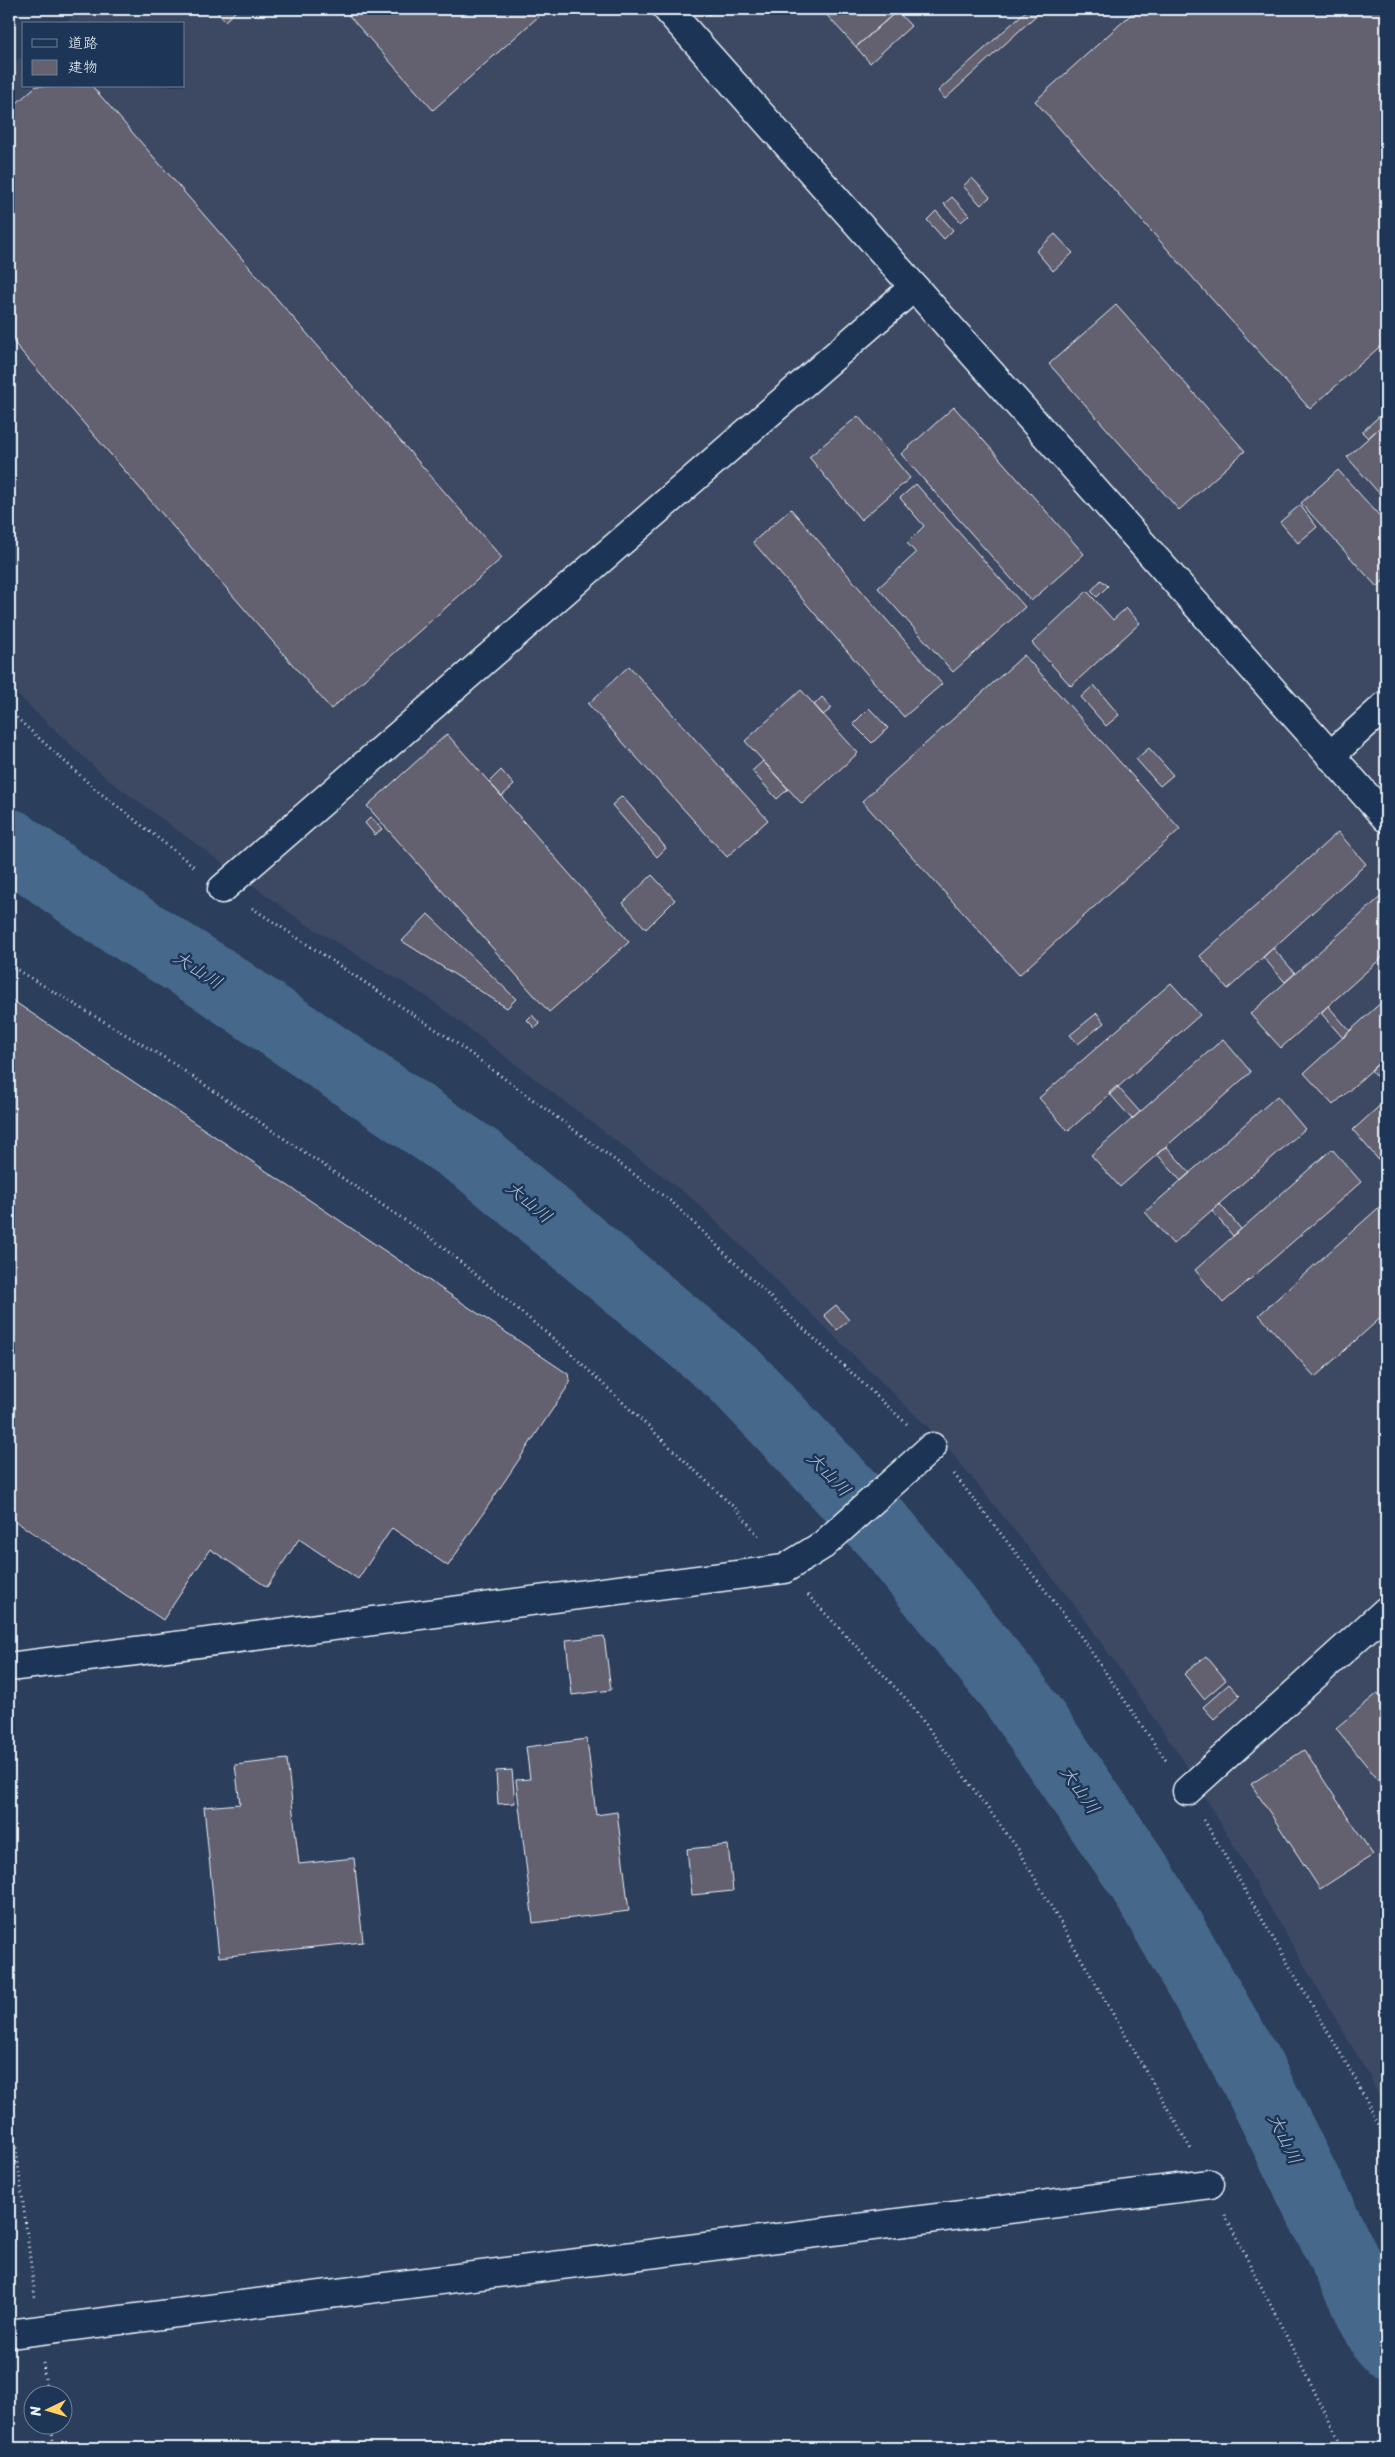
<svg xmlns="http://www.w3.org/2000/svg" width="1395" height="2457" viewBox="0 0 1395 2457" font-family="Sriracha,'Klee One',sans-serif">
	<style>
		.built { fill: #3c4862 }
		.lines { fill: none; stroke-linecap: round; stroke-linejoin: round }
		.river { stroke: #44688b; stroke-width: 69 }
		.building { fill: #646170; stroke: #e8f1f8 }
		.minor-casing { stroke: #e8f1f8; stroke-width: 31 }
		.path { stroke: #e8f1f8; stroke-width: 3; stroke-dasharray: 1 4; stroke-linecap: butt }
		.minor { stroke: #1d3557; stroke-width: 28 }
		.labels { text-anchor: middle; stroke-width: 5; stroke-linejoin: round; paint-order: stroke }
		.water-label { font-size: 18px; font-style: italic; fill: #afc1d2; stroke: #1d3557 }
	</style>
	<rect width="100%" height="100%" fill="#2b3e5c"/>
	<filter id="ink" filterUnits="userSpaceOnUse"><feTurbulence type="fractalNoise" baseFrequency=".02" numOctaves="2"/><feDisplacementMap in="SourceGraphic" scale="10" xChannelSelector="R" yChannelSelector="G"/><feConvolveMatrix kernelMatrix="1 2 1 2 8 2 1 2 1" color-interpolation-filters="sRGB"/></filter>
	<g filter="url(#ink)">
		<!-- built -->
		<path class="built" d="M82,9H1386V2110L1367,2072L1183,1760L1077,1608L944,1443L695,1201L427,997L304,923L106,778L9,687V67L24,55V86H184V24H63Z"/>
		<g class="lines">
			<!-- river -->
			<path class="river" d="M9,843L94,904L213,979L478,1160L733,1373L886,1534L1011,1689L1140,1877L1251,2071L1386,2343"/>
		</g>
		<!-- building -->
		<path class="building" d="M214,9H238L225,21Z
			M343,9H547L433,110Z
			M704,9H716L709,15Z
			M821,9H899L856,47Z
			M1028,9H1043L945,99L938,91Z
			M1137,9H1386V341L1310,409L1035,101Z
			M897,11L911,26L870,63L856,47Z
			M36,86H92L502,558L331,709L9,337V110Z
			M972,178L990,197L981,205L963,186Z
			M952,197L969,215L961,222L944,204Z
			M936,211L953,230L944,239L927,220Z
			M1055,234L1073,253L1053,271L1036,251Z
			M1116,305L1245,451L1179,510L1049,364Z
			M954,407L1084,554L1031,601L901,454Z
			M1386,410V422L1368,438L1362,432Z
			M858,416L910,478L861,520L809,457Z
			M1386,422V501L1347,457Z
			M1338,470L1386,523V578L1377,587L1301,503Z
			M916,484L1025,607L953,672L878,588L916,553L907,543L924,526L900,498Z
			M1300,505L1317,527L1298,543L1280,522Z
			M791,509L942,684L904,717L753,542Z
			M1101,580L1108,586L1097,597L1091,591Z
			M1087,591L1113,620L1126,608L1140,623L1071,686L1032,643Z
			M1024,655L1180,829L1019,975L862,801Z
			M629,666L768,820L727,857L588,704Z
			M1094,685L1119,715L1106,726L1081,697Z
			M801,690L858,753L802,804L745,741Z
			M822,697L832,708L823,715L814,705Z
			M869,708L888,728L872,743L853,724Z
			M447,734L629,942L549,1012L367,806Z
			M1149,748L1173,775L1160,786L1136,759Z
			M763,761L788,789L777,799L752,771Z
			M501,770L514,785L502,796L489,782Z
			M622,796L666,848L657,857L612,805Z
			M371,817L382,829L375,835L365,823Z
			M1338,832L1366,864L1228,989L1200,956Z
			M652,875L675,900L646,929L623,903Z
			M1386,892V954L1281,1048L1250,1014Z
			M428,914L516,999L507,1008L402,941Z
			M1273,948L1295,973L1285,982L1263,957Z
			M1171,983L1200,1015L1068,1131L1039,1098Z
			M9,998L568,1374L570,1383L448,1566L392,1528L358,1579L299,1539L267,1587L210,1549L163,1620L9,1517Z
			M1386,998V1057L1333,1105L1304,1073Z
			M1328,1006L1350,1031L1343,1038L1321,1013Z
			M1097,1013L1104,1023L1078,1044L1070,1035Z
			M532,1015L540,1024L535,1028L527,1020Z
			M1223,1039L1251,1072L1120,1187L1091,1155Z
			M1382,1060L1386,1065V1087L1371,1070Z
			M1117,1086L1140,1112L1132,1119L1109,1093Z
			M1277,1096L1305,1129L1173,1244L1145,1212Z
			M1386,1100V1162L1383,1165L1353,1130Z
			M1166,1146L1190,1173L1181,1181L1157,1154Z
			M1332,1149L1361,1182L1223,1303L1195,1270Z
			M1386,1201V1313L1315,1377L1259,1315Z
			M1220,1204L1241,1229L1233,1236L1212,1211Z
			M836,1305L849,1320L837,1330L824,1315Z
			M604,1636L611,1690L572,1695L566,1640Z
			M1206,1656L1226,1680L1204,1699L1184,1674Z
			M1229,1684L1240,1696L1214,1719L1203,1707Z
			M1378,1693L1386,1703V1785L1384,1787L1336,1728Z
			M587,1739L596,1815L617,1812L629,1911L533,1923L516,1780L530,1779L526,1747Z
			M1304,1750L1373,1855L1320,1889L1251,1784Z
			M287,1759L299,1864L354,1858L363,1942L219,1957L204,1807L240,1804L235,1765Z
			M512,1770L515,1803L498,1804L496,1771Z
			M728,1845L733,1891L692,1895L687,1849Z
			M1386,1847V1856L1384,1858L1379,1852Z
			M171,2446L172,2448H148Z"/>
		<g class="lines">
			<!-- minor casing -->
			<g class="minor-casing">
				<path id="minor" d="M667,9L1386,818
					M1330,756L1386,705
					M222,889L914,287
					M9,1667L784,1569L823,1545L932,1447
					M1187,1791L1386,1611
					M9,2334L1210,2184"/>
			</g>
			<!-- path -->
			<path class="path" d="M9,711L94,788L196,868
				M252,908L452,1040L673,1203L795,1321L907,1424
				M9,965L165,1058L434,1240L567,1350L739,1512L759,1537
				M954,1474L1077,1631L1167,1762
				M808,1595L908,1701L1018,1849L1192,2151
				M1204,1820L1356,2080L1386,2139
				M9,2093L35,2297
				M1225,2215L1343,2448
				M43,2363L47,2394
				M51,2424L54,2448"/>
			<!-- minor -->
			<use href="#minor" class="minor"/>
		</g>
	</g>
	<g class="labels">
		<!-- water labels -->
		<g class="water-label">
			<text transform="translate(198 970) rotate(33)" y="6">大山川</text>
			<text transform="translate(529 1202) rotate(40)" y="6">大山川</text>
			<text transform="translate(829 1474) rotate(46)" y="6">大山川</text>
			<text transform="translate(1080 1790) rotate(55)" y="6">大山川</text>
			<text transform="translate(1285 2139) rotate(64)" y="6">大山川</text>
		</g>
	</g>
	<!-- margin -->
	<rect width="1395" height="2457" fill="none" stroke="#1d3557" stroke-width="30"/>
	<rect x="15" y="15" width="1365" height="2427" fill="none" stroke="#e8f1f8" stroke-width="2" filter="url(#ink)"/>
	<!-- legend -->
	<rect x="22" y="22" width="162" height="65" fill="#1d3557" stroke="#6e8097"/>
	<rect x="32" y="39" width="25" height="8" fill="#1d3557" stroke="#6e8097"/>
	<text x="68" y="48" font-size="15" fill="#e8f1f8">道路</text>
	<rect x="32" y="60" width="25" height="15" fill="#646170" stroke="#6e8097"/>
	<text x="68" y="72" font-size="15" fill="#e8f1f8">建物</text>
	<!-- north arrow -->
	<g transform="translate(48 2410) rotate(265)"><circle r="24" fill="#1d3557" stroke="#6e8097"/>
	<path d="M0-4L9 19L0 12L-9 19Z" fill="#ffd166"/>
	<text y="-8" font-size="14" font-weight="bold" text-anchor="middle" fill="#e8f1f8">N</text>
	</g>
</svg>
